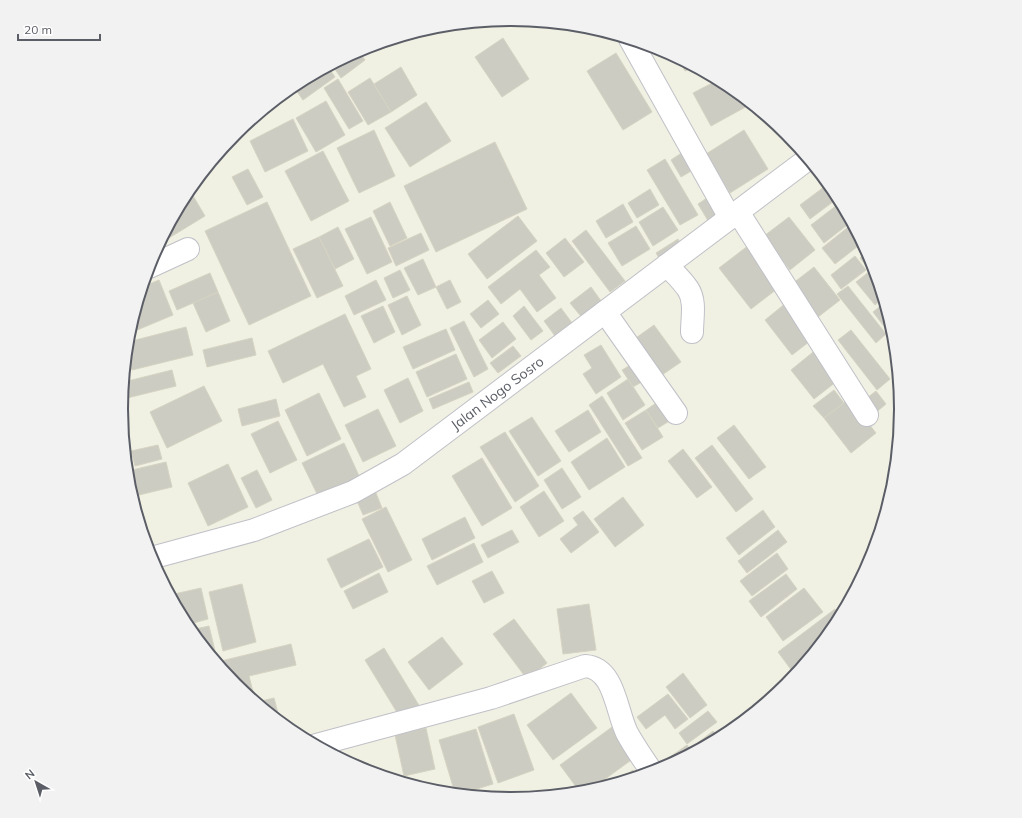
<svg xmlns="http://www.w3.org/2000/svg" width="1022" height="818" viewBox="0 0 1022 818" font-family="Mulish,sans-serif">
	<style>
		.building { fill: #cdccc2; stroke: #d5d3c1 }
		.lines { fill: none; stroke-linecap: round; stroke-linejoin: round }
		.minor-casing { stroke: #c0c1c8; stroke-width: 24 }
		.minor { stroke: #fff; stroke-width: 22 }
		.labels { text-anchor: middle; stroke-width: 3; stroke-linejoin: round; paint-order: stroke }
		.street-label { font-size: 14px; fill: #5b5e66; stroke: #fff }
		.rim { fill: none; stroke: #5b5e66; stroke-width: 2 }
	</style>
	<rect width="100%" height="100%" fill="#f0f0e3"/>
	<!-- building -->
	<path class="building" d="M503,38L529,79L502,97L475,57Z
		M358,51L365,60L341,78L332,65Z
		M616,53L652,112L623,130L587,71Z
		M678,58L694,67L685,71Z
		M328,67L335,77L303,100L293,86Z
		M401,67L417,95L391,112L374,84Z
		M370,78L391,112L368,125L348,92Z
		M338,79L363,121L349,129L324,88Z
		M718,80L728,85L751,104L711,126L693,93Z
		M326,101L345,135L316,152L296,118Z
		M426,102L451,141L410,167L385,128Z
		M293,119L308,151L265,172L250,141Z
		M374,130L395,176L359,193L337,148Z
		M744,130L768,169L730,193L706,154Z
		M495,142L527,209L436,252L404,186Z
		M323,151L349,201L311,221L285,171Z
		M683,152L693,170L681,177L671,160Z
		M665,159L698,215L680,225L647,170Z
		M248,169L263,197L247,205L232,177Z
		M828,184L838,198L810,219L800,205Z
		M189,189L205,216L159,244L187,192Z
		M650,189L659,205L637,218L628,203Z
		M707,198L719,218L710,224L698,204Z
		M267,202L311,296L249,325L205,231Z
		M390,202L407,238L390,246L373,211Z
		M841,202L851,222L824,243L811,225Z
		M623,204L633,222L606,238L596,221Z
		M663,207L678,230L653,246L639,222Z
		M518,216L537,241L487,279L468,254Z
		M371,217L392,262L367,274L345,229Z
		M789,217L815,250L790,270L764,236Z
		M852,224L862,243L835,264L822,248Z
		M636,226L650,249L622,266L608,243Z
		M338,227L354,259L335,269L319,237Z
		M586,230L625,281L610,292L572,241Z
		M421,233L429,250L396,266L388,248Z
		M319,237L343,286L317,298L293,249Z
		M565,238L584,262L564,277L546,253Z
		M678,239L684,249L662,263L656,253Z
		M749,245L781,286L751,309L719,268Z
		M536,250L550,267L539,275L556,298L537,312L520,289L501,304L488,287Z
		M867,252L874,268L870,271L860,258Z
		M855,256L866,270L841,289L831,275Z
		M423,259L436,287L418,295L404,268Z
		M814,267L840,300L818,317L792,284Z
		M874,268L883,298L875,305L856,282Z
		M400,270L410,290L393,298L384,278Z
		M210,273L218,292L177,310L169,291Z
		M159,280L173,315L130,333L129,331L142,287Z
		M376,280L386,300L354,315L345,296Z
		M450,280L461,302L447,309L436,287Z
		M848,286L886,334L876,343L837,294Z
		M591,287L604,305L584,320L570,303Z
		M218,292L230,321L206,332L193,303Z
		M407,296L421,325L402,335L388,305Z
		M488,300L499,314L481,328L470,314Z
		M786,303L814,338L792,355L765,320Z
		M884,303L894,333L893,338L873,312Z
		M383,306L395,332L374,343L361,316Z
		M524,306L543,331L531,340L513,316Z
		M561,308L575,327L558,340L544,321Z
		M345,314L371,369L356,376L366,397L344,407L323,364L283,383L268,351Z
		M464,321L488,369L474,377L450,328Z
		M503,322L516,339L492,358L479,340Z
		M654,325L681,362L659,377L633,340Z
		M186,327L193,355L132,370L127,349L128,342Z
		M446,329L455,350L413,369L403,347Z
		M851,330L890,379L877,390L838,340Z
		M252,338L256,355L207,367L203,350Z
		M601,345L621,377L596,394L583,374L592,368L584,355Z
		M513,346L521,356L498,373L490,363Z
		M818,348L841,378L814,399L791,370Z
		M456,354L467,379L427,397L416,372Z
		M126,360L129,375L124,376Z
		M634,363L645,380L633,387L622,370Z
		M172,370L176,386L123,399L122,395L124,382Z
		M408,378L423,411L400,423L384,390Z
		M628,379L645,405L623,420L607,393Z
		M469,382L473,392L433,409L429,399Z
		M204,386L222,421L167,448L150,412Z
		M834,390L844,403L824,418L813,406Z
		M876,391L886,404L873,415L862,402Z
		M319,393L341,439L307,456L285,410Z
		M602,396L642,458L628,466L589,405Z
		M276,399L280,416L242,426L238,409Z
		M849,399L876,433L851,453L824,418Z
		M659,401L671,420L658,428L646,410Z
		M378,409L396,446L363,462L345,425Z
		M588,410L601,432L569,452L555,431Z
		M646,410L663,437L642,450L625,423Z
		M532,417L561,461L538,476L509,431Z
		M278,421L297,460L270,473L251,434Z
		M734,425L766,467L749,479L717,438Z
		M505,432L539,486L515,502L480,447Z
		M607,438L625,467L589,490L571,462Z
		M344,443L360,478L319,498L302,463Z
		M158,445L162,459L135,466L131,451Z
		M712,445L753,499L736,512L695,458Z
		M683,449L712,487L697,498L668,461Z
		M482,458L512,508L482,526L452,476Z
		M166,462L172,487L139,495L132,470Z
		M228,464L248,507L208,526L188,483Z
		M562,468L581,497L562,509L544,480Z
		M257,470L272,500L256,508L241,478Z
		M374,488L382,508L363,515L355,496Z
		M544,491L564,521L539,537L520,507Z
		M623,497L644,525L615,547L594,519Z
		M386,507L412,560L388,572L362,519Z
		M763,510L775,527L739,555L726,538Z
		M583,511L599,532L571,553L560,539L578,525L573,518Z
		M465,517L475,538L432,560L422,539Z
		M512,530L519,542L488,558L481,545Z
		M778,530L787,542L747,573L738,561Z
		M369,539L383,567L341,588L327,559Z
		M474,543L483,562L437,585L427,566Z
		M777,553L788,569L752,596L740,581Z
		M492,571L504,593L484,603L472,581Z
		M379,573L388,592L353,609L344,591Z
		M786,574L797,589L761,617L749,601Z
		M242,584L256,642L223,651L209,592Z
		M201,588L208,619L186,625L170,595Z
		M804,588L823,612L783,641L766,617Z
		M589,604L596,650L563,654L557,609Z
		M835,609L840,616L835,626L795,675L778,652Z
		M514,619L547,663L527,679L493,634Z
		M209,626L216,655L212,656L191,630Z
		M442,637L463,664L429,690L408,662Z
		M291,644L296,665L249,676L255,700L235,685L217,662Z
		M384,648L420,707L401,719L365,660Z
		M683,673L707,705L690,718L666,687Z
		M571,693L597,728L553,760L527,725Z
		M668,694L688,719L675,729L665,715L646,729L637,717Z
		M274,698L280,721L257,702Z
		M708,711L717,722L687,744L679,733Z
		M514,714L534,770L498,783L478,727Z
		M612,727L634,758L590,790L580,792L560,765Z
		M426,728L435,769L404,776L395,735Z
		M476,729L493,784L460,794L455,793L439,740Z
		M713,731L719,738L674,762L670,757L687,745L690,749Z
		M633,770L638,776L614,783Z"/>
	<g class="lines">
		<!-- minor casing -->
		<g class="minor-casing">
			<g id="minor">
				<path d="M630,39L730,218"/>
				<path d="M738,212L867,415"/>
				<path d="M667,265C674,273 682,280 688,289C696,301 692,318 692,332"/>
				<path d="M149,267L188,249"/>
				<path d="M605,312L676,413"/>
				<path id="s1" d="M151,558L254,530L353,492L403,464L808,159"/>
				<path d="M316,745L491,698L585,666C615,668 616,711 627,733C634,746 643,759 652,772"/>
			</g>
		</g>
		<!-- minor -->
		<use href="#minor" class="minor"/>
	</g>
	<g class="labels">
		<!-- street labels -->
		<g class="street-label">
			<text dy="5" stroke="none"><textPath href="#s1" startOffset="388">Jalan Nogo Sosro</textPath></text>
		</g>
	</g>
	<!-- crop -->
	<path d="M0 0H1022V818H0ZM128 409a383 383 0 1 1 766 0a383 383 0 1 1-766 0Z" fill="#f2f2f3" fill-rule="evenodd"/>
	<path class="rim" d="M128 409a383 383 0 1 1 766 0a383 383 0 1 1-766 0Z"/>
	<!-- north arrow -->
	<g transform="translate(36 782) rotate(321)" stroke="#ffffff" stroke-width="3" paint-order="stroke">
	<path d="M0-3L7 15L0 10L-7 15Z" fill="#5b5e66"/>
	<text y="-6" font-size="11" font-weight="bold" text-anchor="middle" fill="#5b5e66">N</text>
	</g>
	<!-- scale -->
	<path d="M18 34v6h82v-6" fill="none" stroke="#5b5e66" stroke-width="2"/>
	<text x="24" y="34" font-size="12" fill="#5b5e66" stroke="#ffffff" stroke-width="3" paint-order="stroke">20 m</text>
</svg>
